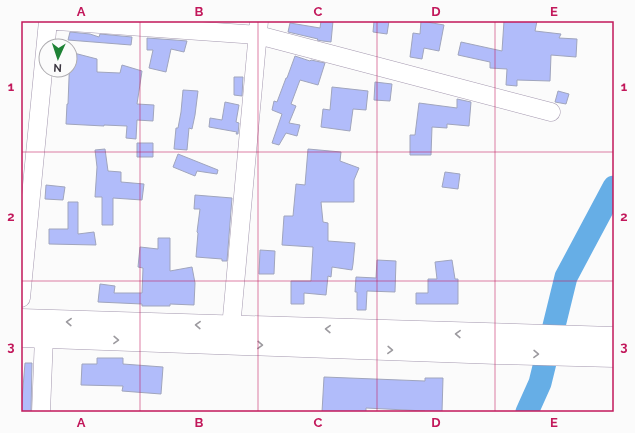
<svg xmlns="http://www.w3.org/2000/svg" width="635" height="433" viewBox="0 0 635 433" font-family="Raleway,sans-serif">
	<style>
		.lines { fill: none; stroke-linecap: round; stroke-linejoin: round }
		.river { stroke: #66aee6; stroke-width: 23 }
		.building { fill: #b1bcfa; stroke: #a0a5bd }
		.minor-casing { stroke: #a498af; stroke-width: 19 }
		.major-casing { stroke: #a498af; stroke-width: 23 }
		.minor { stroke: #fff; stroke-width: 18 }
		.major { stroke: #fff; stroke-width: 22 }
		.oneway { stroke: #9c9a9f }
		.grid { fill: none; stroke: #c2185b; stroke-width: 1; stroke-opacity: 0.55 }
		.neatline { fill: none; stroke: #c2185b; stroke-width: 1.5 }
		.grid-label { font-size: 13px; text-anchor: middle; font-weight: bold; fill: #c2185b }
	</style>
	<rect width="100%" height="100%" fill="#fbfbfb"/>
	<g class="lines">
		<!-- river -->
		<path class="river" d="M527,412L540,383L566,277L614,187"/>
	</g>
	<!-- building -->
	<path class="building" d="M321,21H333L331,42L323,41L317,40L318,39L288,32L290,23L320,28Z
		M374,21H389L387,34L373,32Z
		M421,21L444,25L439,51L424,48L422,59L410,57L413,33L420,34Z
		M504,21H537L535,31L561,34L559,38L577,39L576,57L551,55L550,81L517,80V86L506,85L507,69L490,68V62L458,55L461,42L502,51Z
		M70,32L90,34L99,37L100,34L132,37L131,45L68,40Z
		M147,38L175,40L187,41L184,52L171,49L166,72L149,68L153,50H147Z
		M70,52L97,59V72L120,73L122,65L142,71L137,104L154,105L153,121L137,120L136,139L126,138L127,126L104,125V126L66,124L67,104H68Z
		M295,56L310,61L311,60L325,63L318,85L300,80L291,104L296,106L289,123L300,125L297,136L286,133L279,145L272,143L282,114L272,110L274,101L277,102L286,78H287Z
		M234,77H243L242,96L234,95Z
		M375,82L392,84L390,101L374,100Z
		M332,87L368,91L366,110L353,109L350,131L321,127L323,109L330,110Z
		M183,90L198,91L195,115L192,129L189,128L187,150L174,149L176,128H178L181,112Z
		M558,91L569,94L566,104L555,102Z
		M457,99L471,102L469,126L447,124V128L432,127L431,155H410V135H415L419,103L457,108Z
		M225,102L239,105L236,122L239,123L238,134H236L237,132L209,127L210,118L222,120Z
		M137,143H153V157H137Z
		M105,149L108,171L121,172V182L144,184L142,200L113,198V225H102V197H95L97,167L95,150Z
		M308,149L341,152L340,161L359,168L354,180V202H321L323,222L328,223V241L355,243L353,264L352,270L332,267L331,277L328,276L326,295L304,293V304H291V281H311L313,247L282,245L284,216H293L296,184L305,185Z
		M178,154L218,170L217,174L197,171L195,176L173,167Z
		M445,172L460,174L458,189L442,187Z
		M46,185L65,187L63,200L45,199Z
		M195,195L232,198L227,261H222V259L196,257L198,233L197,232L200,209H194Z
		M68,202H78V234L94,232L96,245L49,244V229H68Z
		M158,238H170V271L192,267L195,283L194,305L170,304V306H142V304L98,302L100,284L115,286L114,293H142L143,268L138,267L140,247L158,249Z
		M260,250L275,251L274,274H259Z
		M377,260L396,261L395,292L367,291L366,310H357V292H355L356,277L376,278Z
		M452,260L455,279H458V304H416V293H428V279H437L435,262Z
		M97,358H123V364L163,367L161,394L122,391L123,386L81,385L82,364H97Z
		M25,363H32L31,412H21Z
		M324,377L425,381V378H443L442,412H425V411L366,408V412H322Z"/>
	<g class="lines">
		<!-- minor casing -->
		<g class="minor-casing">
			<path id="minor" d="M57,21L258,35L551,112
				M21,298L48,21
				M230,339L259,21
				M41,412L44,337"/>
		</g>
		<!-- major casing -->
		<g class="major-casing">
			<path id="major" d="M21,320L614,338
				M21,336L497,353L614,356"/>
		</g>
		<!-- minor -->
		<use href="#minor" class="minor"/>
		<!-- major -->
		<use href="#major" class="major"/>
	</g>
	<!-- one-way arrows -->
	<defs><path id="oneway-chevron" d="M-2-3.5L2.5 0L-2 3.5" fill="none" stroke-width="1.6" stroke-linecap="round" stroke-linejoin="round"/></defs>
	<g class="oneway">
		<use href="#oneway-chevron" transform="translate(69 322) rotate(-178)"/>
		<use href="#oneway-chevron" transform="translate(198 325) rotate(-178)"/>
		<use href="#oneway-chevron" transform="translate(328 329) rotate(-178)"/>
		<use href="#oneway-chevron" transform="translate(458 334) rotate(-178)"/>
		<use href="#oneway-chevron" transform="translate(116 340) rotate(2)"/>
		<use href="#oneway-chevron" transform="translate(260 345) rotate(2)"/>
		<use href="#oneway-chevron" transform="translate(390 350) rotate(2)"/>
		<use href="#oneway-chevron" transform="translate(536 354) rotate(1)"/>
	</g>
	<!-- grid -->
	<path class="grid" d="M140,21V412M258,21V412M377,21V412M495,21V412M21,152H614M21,281H614"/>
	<!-- border -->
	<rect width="635" height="433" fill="none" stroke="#fbfbfb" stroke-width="44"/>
	<!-- north arrow -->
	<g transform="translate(58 58) rotate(183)"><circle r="19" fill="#fbfbfb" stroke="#aeacb0"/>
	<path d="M0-3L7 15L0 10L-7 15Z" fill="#1e8235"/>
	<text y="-6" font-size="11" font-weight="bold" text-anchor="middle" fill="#3a353f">N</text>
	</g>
	<rect x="22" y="22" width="591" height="389" class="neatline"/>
	<g class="grid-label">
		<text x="81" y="16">A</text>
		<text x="199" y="16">B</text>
		<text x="318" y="16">C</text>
		<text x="436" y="16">D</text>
		<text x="554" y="16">E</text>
		<text x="11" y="91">1</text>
		<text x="624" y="91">1</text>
		<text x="11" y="221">2</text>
		<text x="624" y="221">2</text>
		<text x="11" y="351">3</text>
		<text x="624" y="351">3</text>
		<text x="81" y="427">A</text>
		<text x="199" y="427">B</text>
		<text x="318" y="427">C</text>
		<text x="436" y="427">D</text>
		<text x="554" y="427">E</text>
	</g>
</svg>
